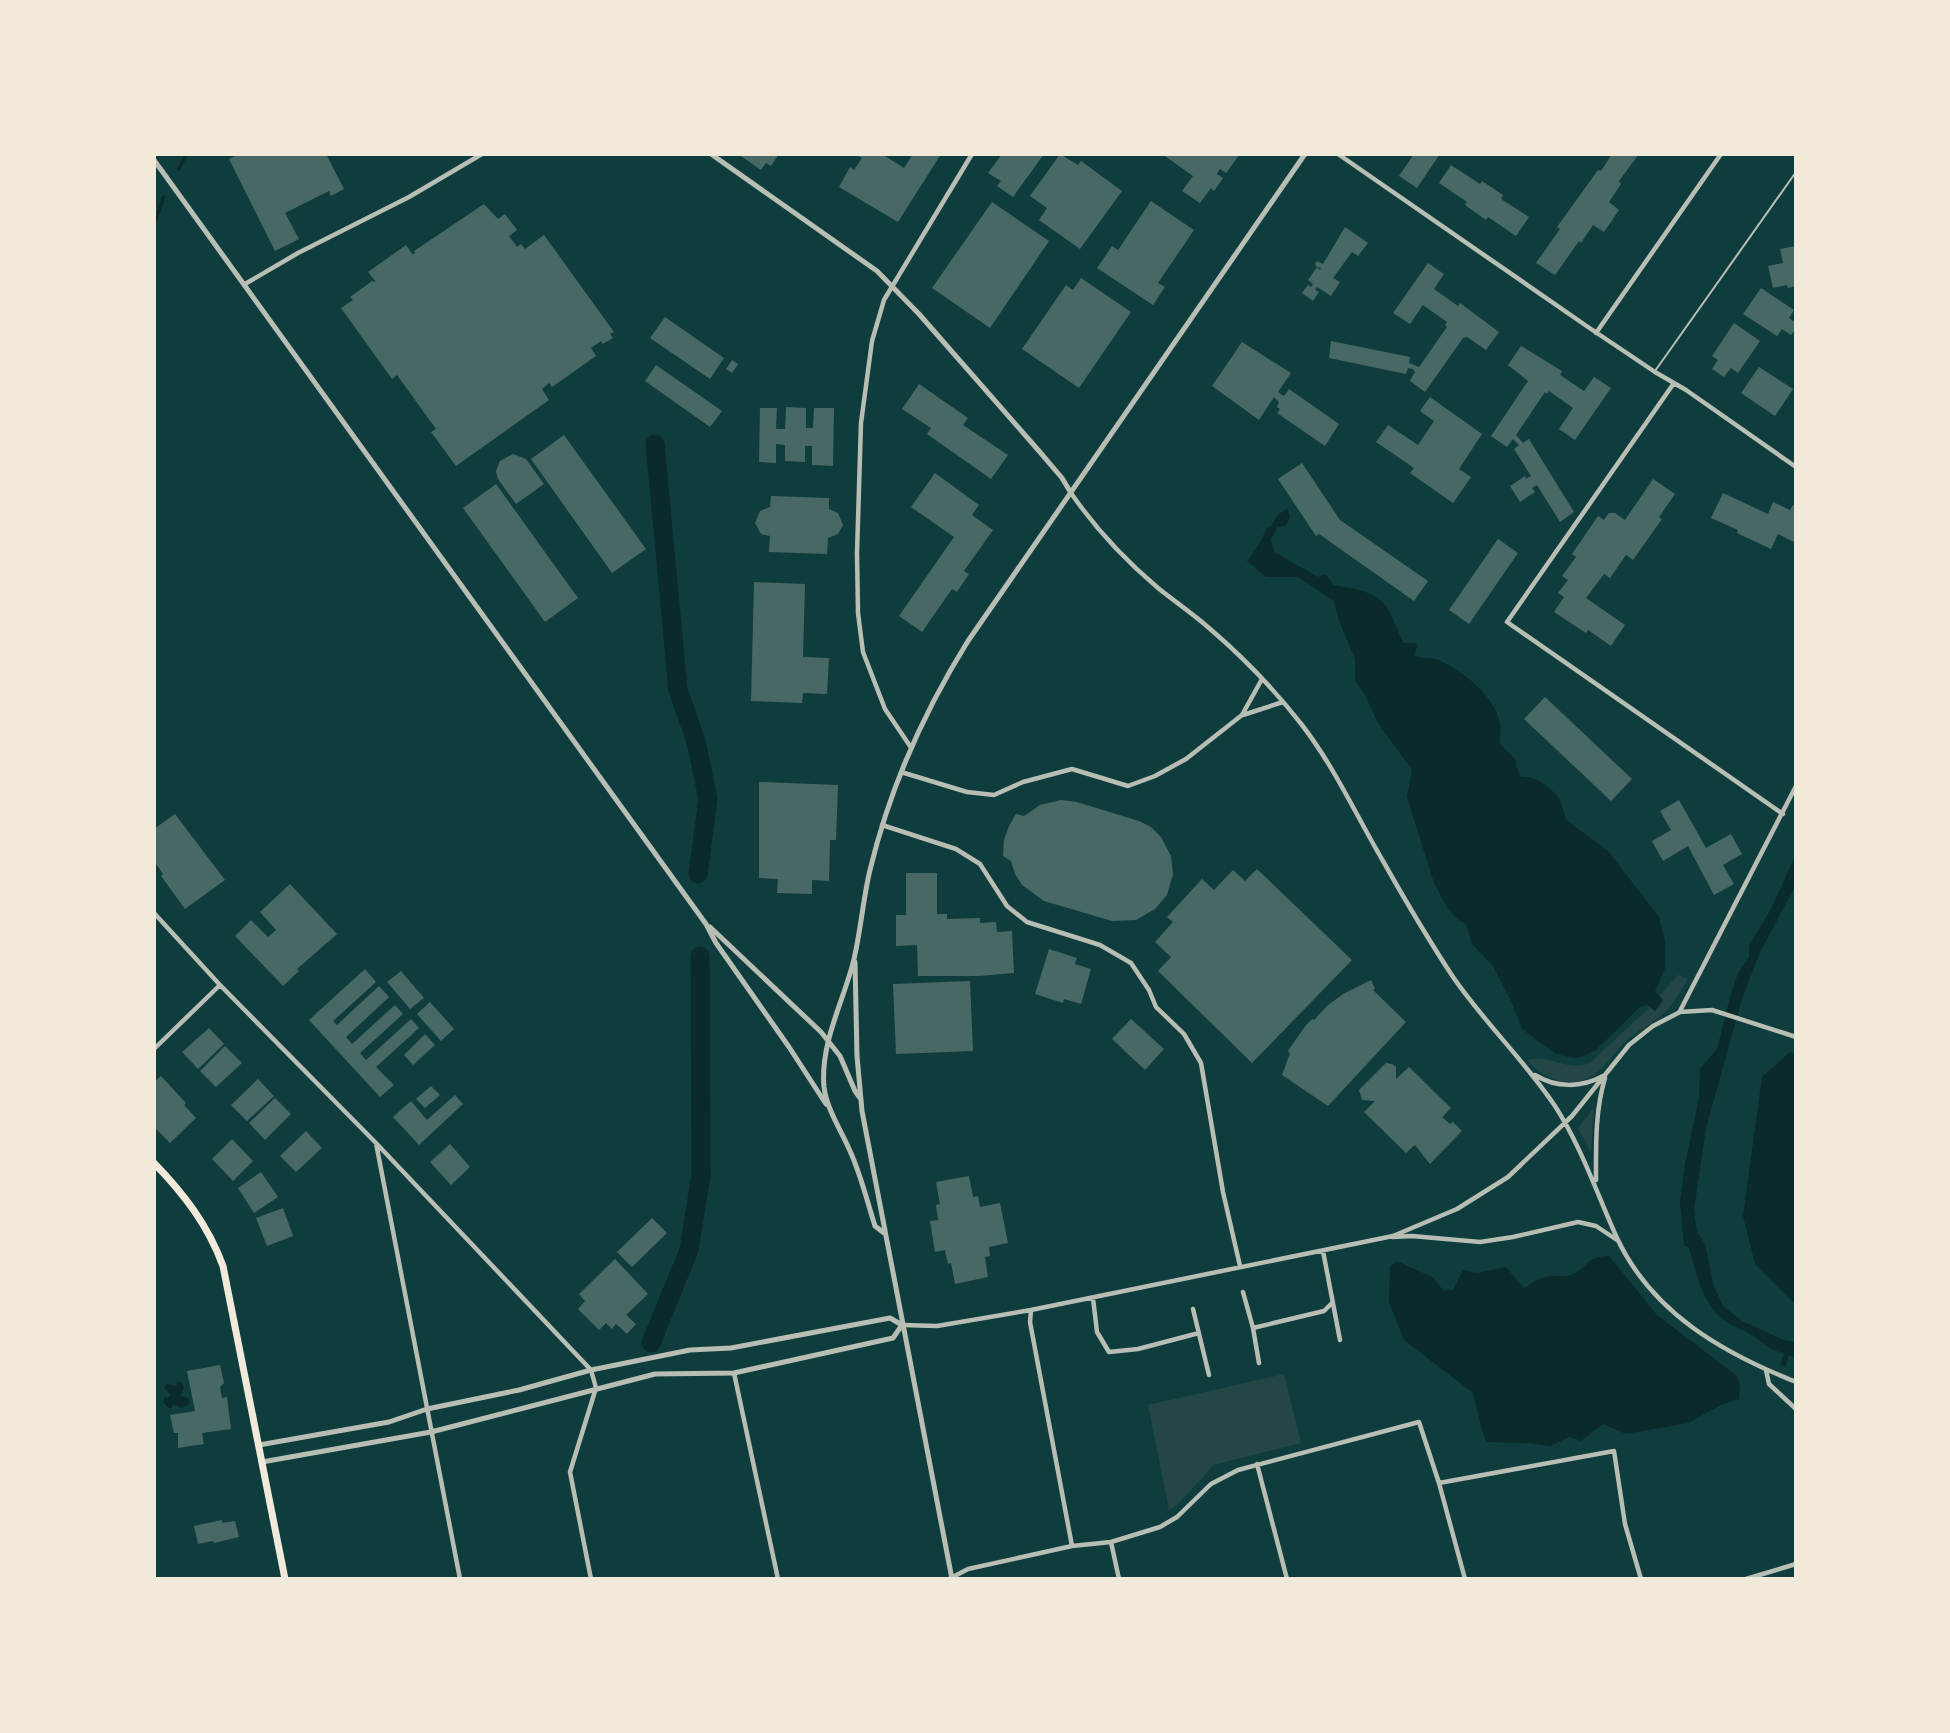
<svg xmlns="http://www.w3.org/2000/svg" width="1950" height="1733" viewBox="0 0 1950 1733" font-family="'Zilla Slab',serif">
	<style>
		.green { fill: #244646 }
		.water { fill: #0a2a2b }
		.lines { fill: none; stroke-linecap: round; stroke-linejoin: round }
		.stream { stroke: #0a2a2b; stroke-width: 3.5 }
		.river { stroke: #0a2a2b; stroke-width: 19 }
		.building { fill: #486865 }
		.service { stroke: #b8beb3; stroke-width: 2 }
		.minor { stroke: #b8beb3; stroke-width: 4.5 }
		.tertiary { stroke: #b8beb3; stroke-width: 5 }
		.primary { stroke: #f1e9da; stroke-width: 7 }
	</style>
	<rect width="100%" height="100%" fill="#0f3d3e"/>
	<!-- green -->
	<path class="green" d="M1678,975L1688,979C1680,991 1673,1005 1663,1014C1652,1024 1639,1030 1628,1039C1617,1049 1609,1062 1599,1071C1576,1092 1545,1081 1527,1060C1549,1053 1570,1074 1591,1062L1650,1007L1655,1011L1663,1000L1659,996Z
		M1593,1109H1594L1591,1153L1578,1128Z
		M1284,1374L1301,1443L1214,1465L1177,1505L1169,1510L1148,1405Z"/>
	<!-- water -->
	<path class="water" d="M1287,508L1290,517L1286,526L1277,527L1271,540L1274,552L1318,577L1325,574L1334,585C1352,589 1374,590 1386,606C1394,617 1397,632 1404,643L1417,644L1415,656C1425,660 1434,657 1441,661C1465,673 1494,696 1500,723C1502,731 1499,736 1500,744L1516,760V766L1521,777C1535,775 1554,789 1561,802C1563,807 1564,814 1566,820L1608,851L1659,917L1665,940V969L1655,991L1663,1000L1655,1011L1647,1005L1641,1006L1596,1050L1582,1057L1573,1058L1556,1054L1522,1029L1511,1001L1493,966L1472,944L1466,924L1457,919L1448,909L1434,883L1407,797L1412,770L1378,723L1365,695L1355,680V659L1338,618L1334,601L1298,577H1266L1247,561L1258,546L1267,528L1271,526L1278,515Z
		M1796,854V885L1760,952L1742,999L1706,1128L1694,1210L1697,1232L1705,1244L1714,1287L1723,1306L1742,1321L1784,1340L1796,1342V1358L1789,1355L1785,1367L1780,1365L1784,1353C1769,1351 1762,1341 1750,1334C1741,1328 1730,1326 1721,1318C1701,1300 1696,1272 1689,1248L1684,1245L1680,1202L1685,1164L1699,1098L1700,1069L1717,1049L1730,997L1738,973L1749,957V946L1771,909Z
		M1790,1052L1796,1054V1305L1755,1264L1743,1216L1762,1077Z
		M1609,1256L1657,1315L1737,1376L1740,1385L1739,1399L1721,1405L1688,1423L1626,1434L1603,1424L1581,1441L1569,1437L1551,1446L1527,1443L1487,1442L1483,1434L1473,1393L1404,1340L1389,1302L1390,1266L1397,1261L1432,1277L1444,1291L1453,1290L1463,1270L1477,1273L1506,1267L1524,1288C1531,1284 1541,1277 1549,1276C1561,1275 1563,1279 1575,1273C1591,1265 1584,1257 1609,1256Z
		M177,1382L182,1383L184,1388L180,1396L188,1398L190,1404L181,1408L174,1404L170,1409L163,1402L165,1397L167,1398L170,1395L164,1387L167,1384L177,1386Z"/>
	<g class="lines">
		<!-- stream -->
		<path class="stream" d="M179,169L186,154
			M154,223L164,197"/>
		<!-- river -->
		<path class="river" d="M655,444L678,690L696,741L708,799L698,874
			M651,1343L689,1250L701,1175L700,956"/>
	</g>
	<!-- building -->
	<path class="building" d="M239,154H326L344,189L331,196L329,191L285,213L299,239L275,251L229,159Z
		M738,154H779L771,166L766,163L761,170Z
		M855,154H882L904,168L913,154H941L898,222L839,187L850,167L854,170L862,158Z
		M1002,154H1044L1013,197L997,186L1001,181L988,173Z
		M1060,154L1078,165L1081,161L1122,191L1080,249L1039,220L1047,208L1030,196Z
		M1162,154H1240L1226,173L1220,169L1217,174L1223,178L1214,191L1211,188L1200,203L1182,191L1193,176Z
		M1414,154H1440L1417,188L1399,176Z
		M1612,154H1639L1619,181L1621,184L1609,202L1619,210L1604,232L1593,225L1581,243L1579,241L1555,275L1536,263L1560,229L1557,227L1598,170L1601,171Z
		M1451,165L1480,184L1482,181L1503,195L1501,199L1529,217L1516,236L1488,217L1486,220L1465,205L1467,202L1439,183Z
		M1151,201L1194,230L1158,283L1165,287L1153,305L1097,268L1112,246L1118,250Z
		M992,202L1049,241L990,328L932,288Z
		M484,204L498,219L505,214L517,230L509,236L517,247L521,244L525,249L544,235L614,332L610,334L613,338L603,344L601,341L591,348L596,356L552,387L549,383L542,389L549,400L456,466L431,432L436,429L397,375L392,379L341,308L353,300L350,297L372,281L376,282L368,272L406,245L413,255L415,253L414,251Z
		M1345,227L1368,243L1358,256L1352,252L1333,278L1340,282L1331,296L1317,287L1315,290L1319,292L1313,301L1302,293L1308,285L1311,287L1313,284L1308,280L1317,267L1320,270L1321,268L1317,267L1315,264L1317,261L1323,264Z
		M1796,246V286L1788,288L1787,285L1773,288L1768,266L1783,263L1780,249Z
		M1428,263L1444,274L1434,289L1458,306L1460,303L1499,332L1486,350L1467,337L1463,338L1425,392L1410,381L1415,372L1413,369L1408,368L1406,374L1329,358L1331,341L1410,357L1409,363L1419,367L1447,327L1445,325L1447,322L1423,305L1410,324L1393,313Z
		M1081,278L1131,312L1079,388L1022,349L1066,285L1073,290Z
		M1761,288L1794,310L1789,318L1796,323V328L1791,335L1782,329L1777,336L1743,314Z
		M665,317L724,358L710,379L650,338Z
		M1734,323L1760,341L1738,373L1731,368L1724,377L1712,369L1718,360L1712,356Z
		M1242,342L1291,373L1278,392L1284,396L1289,389L1339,424L1325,446L1277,413L1280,409L1277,407L1279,402L1274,397L1259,420L1212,386Z
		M1521,346L1562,371L1560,375L1584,391L1594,377L1611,388L1575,440L1559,429L1573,408L1549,391L1547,394L1545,392L1516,435L1523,443L1529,439L1574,512L1560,522L1537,485L1532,488L1535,492L1520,502L1510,486L1525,476L1526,479L1531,476L1514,449L1519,445L1513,439L1507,447L1491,436L1528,381L1508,365Z
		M732,360L738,364L732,373L726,369Z
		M656,365L722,411L710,427L645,381Z
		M1759,367L1793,389L1775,416L1741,393Z
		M919,384L968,418L963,425L1008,455L991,479L927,434L931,428L902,409Z
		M1430,397L1482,434L1459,469L1471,477L1453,503L1410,473L1414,468L1376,442L1388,425L1418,445L1434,421L1420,411Z
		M786,407L806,408V428H813L814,408H834L833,466L812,465V446H805V462L785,461V445L776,444V463L759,462L760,408H777L776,429H785Z
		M564,435L646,549L612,573L531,459Z
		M513,454L526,459L544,484L516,504L498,479L496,471L500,461Z
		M1302,463L1340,520L1428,581L1414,601L1319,534L1316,536L1278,479Z
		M935,473L979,505L972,515L993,530L964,571L969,574L957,592L952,589L922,632L899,616L954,537L911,507Z
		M1653,479L1675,494L1659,517L1662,519L1633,560L1626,555L1610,578L1604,574L1586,598L1625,625L1611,646L1588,630L1586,633L1554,612L1564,597L1558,593L1568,580L1562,576L1576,557L1572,554L1598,516L1604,520L1609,513H1615L1625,520Z
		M496,484L578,598L545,622L463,508Z
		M1723,493L1768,514L1773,502L1790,510L1793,505L1796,506V543L1778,534L1771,549L1737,533L1738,530L1711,518Z
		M771,496L829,498V509L838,513L843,525L838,534L828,538L827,554L769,552L770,536L761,534L755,523L760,511L770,507Z
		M1498,539L1518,553L1469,624L1449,610Z
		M754,582L805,584L803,657L829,658L827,694L803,693L802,703L751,701Z
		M1545,697L1632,779L1611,801L1524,719Z
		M759,782L838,785L836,840H830L829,881L812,880V894L777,893L778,879L759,878Z
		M1061,800L1077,802L1139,821L1151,827L1161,837L1171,856L1173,874L1167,895L1155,909L1136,920L1112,921L1044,901L1022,885L1015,874L1011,861L1003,856L1004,840L1009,826L1016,814L1024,816L1040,805Z
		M1679,800L1706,848L1731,834L1742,854L1723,865L1734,884L1714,895L1688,846L1663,861L1652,841L1671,830L1660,811Z
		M175,814L225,880L185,909L161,876L163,874L154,861V829Z
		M1257,869L1352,960L1252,1063L1158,971L1171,957L1155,942L1173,922L1167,917L1202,879L1214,890L1233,870L1245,881Z
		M906,873H937V914H947V919L980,918V923L996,922L997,932L1012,931L1014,973L979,976H918L917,945L896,946V915H906Z
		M290,884L337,934L297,969L299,971L283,986L235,936L251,920L268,937L276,930L260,912Z
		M1049,949L1077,958L1075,964L1091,969L1081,1004L1064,999L1063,1003L1035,994Z
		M365,969L376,982L333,1021L337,1025L379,986L389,997L346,1037L352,1044L395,1005L403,1014L360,1053L366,1060L411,1019L419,1028L376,1067L394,1085L380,1097L309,1020Z
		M401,971L424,998L410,1009L387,982Z
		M1371,980L1375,989L1373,990L1406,1022L1328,1106L1282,1075L1290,1053L1288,1051L1306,1025L1312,1019L1314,1020L1327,1006L1343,994Z
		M970,981L973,1051L896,1054L893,984Z
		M430,1002L454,1029L441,1041L417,1014Z
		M1131,1019L1164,1049L1145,1070L1112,1039Z
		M209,1028L224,1044L198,1069L182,1052Z
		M425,1034L435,1045L413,1065L404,1055Z
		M225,1046L242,1063L216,1087L200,1071Z
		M1386,1063L1392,1064L1396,1067V1079L1409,1067L1451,1108L1442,1117L1450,1124L1453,1122L1462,1131L1430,1164L1415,1145L1406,1153L1364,1112L1375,1101L1362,1100L1359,1090Z
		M161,1076L186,1103L184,1105L196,1118L170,1143L154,1127V1082Z
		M258,1079L274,1096L247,1121L231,1105Z
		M431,1086L440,1095L425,1108L416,1099Z
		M455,1095L463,1104L419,1145L393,1117L411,1101L427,1120Z
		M275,1098L291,1114L265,1140L249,1123Z
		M306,1131L322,1148L296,1172L280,1156Z
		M232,1139L253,1161L233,1181L212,1159Z
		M450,1144L470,1167L451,1185L430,1162Z
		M261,1172L278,1197L254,1213L238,1188Z
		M969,1176L973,1197L978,1196L980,1207L1000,1203L1008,1243L989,1247L990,1256L985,1257L988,1277L955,1284L951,1263L948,1264L945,1250L935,1252L930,1221L938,1220L936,1205L940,1204L936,1182Z
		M283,1208L293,1236L267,1246L256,1218Z
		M652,1218L667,1233L632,1267L617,1252Z
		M615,1259L648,1294L626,1315L636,1324L627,1334L616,1324L612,1329L606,1323L599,1330L578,1309L585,1301L579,1294Z
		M220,1365L224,1383L220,1387L222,1398L227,1397L231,1429L202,1433L204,1444L178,1448V1433H174L170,1415L195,1411L187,1371Z
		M222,1520V1523L235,1521L239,1537L214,1543L213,1541L198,1544L194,1526Z"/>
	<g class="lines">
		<!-- service -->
		<path class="service" d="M1655,371L1796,172"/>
		<!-- minor -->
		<path class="minor" d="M1338,154L1588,327L1655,372L1686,390L1796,467
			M245,284L298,253L409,197L482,154
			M1596,333L1721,154
			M1674,383L1507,622L1783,814
			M1071,493C1095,528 1125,560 1158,588C1174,601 1192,613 1209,628C1243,657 1274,689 1302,725C1335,768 1356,815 1383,861C1405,900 1428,939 1453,977C1484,1022 1524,1060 1555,1106C1582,1148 1597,1194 1617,1238C1652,1313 1723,1353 1796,1382
			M1243,715L1283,702
			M910,746L885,709L863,652L858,613L857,553L861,423L872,341L884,300L972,154
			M901,772L967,792L994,795L1023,782L1072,769L1128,786L1155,776L1186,759L1242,715L1262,679
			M882,825L956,849L980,864L1007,906L1027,922L1100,945L1131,963L1149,990L1156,1007L1184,1034L1201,1063L1223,1192L1240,1266
			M154,913L220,985L375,1142L591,1370L596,1388L570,1472L591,1579
			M1680,1011L1796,786
			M154,1049L220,985
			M1535,1075C1556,1088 1581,1088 1603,1076
			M376,1143L460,1579
			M1596,1180C1596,1146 1595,1111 1605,1078
			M1392,1237L1412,1236L1480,1242L1513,1237L1578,1222L1596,1226L1617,1240
			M1323,1251L1340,1340
			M1243,1292L1253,1328L1259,1363
			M1093,1298L1097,1332L1109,1352L1138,1349L1199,1333
			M1193,1309L1209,1375
			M1031,1310L1030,1322L1072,1546
			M903,1325L937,1326L1031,1310L1393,1236L1457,1209L1508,1177L1572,1116L1629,1045L1653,1026L1680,1012L1712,1010L1796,1037
			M1253,1328L1324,1311L1331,1304
			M1766,1370L1769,1384L1796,1409
			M734,1373L778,1579
			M1257,1464L1287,1579
			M1439,1483L1614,1451L1625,1524L1641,1579
			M1111,1542L1119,1579
			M949,1579L968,1569L1072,1546L1111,1542L1160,1527L1177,1517L1211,1484L1238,1470L1419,1422L1439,1483L1465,1579
			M1746,1579L1796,1564"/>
		<!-- tertiary -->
		<path class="tertiary" d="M711,154L877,271L919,314L1039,451L1062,478L1071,493
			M154,160L706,924L716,943L789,1047L826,1104
			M710,927L821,1032L840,1056L855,1091L860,1098
			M855,962L857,1056L862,1111L952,1579
			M884,1233L875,1226C867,1201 861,1175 850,1151C841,1130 827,1110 824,1087C820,1042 844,1001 854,959C861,929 863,899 870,870C890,787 923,713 968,641L1305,154
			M259,1445L389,1422L427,1409L519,1390L591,1370L690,1350L731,1348L890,1318L902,1325
			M262,1462L431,1432L655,1374L734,1373L893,1338L902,1325"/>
		<!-- primary -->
		<path class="primary" d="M154,1163C184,1194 208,1225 223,1266L285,1579"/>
	</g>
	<!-- border -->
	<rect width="1950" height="1733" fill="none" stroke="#f1e9da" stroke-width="312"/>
</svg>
